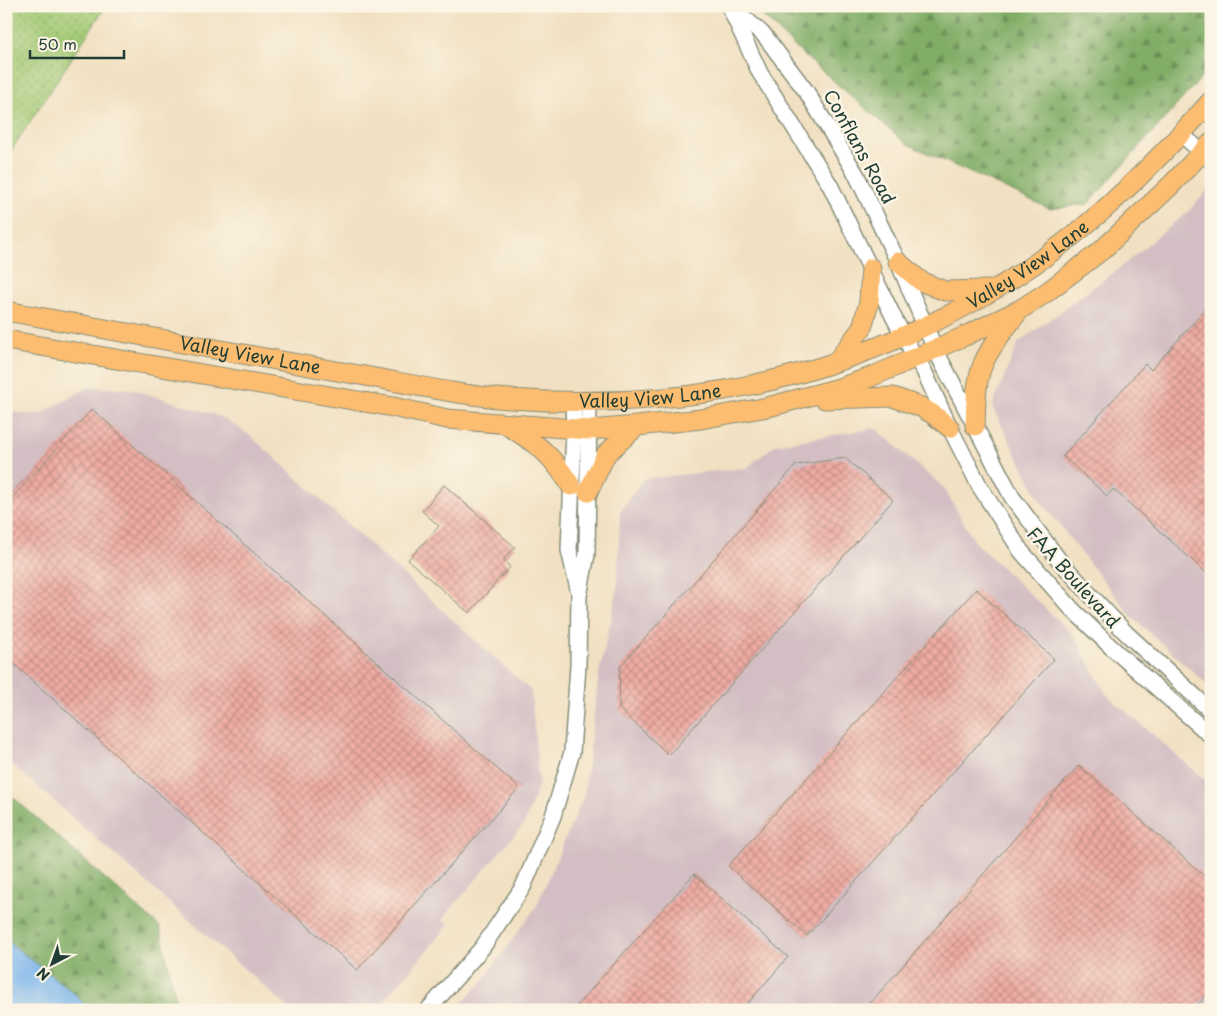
<svg xmlns="http://www.w3.org/2000/svg" width="1217" height="1016" viewBox="0 0 1217 1016" font-family="'Playpen Sans',sans-serif">
	<style>
		.industrial { fill: #d2bec3 }
		.grass { fill: url(#grass-dots); stroke: #608354 }
		.forest { fill: url(#forest-firs); stroke: #50754d }
		.water { fill: #7ab5ec; stroke: #4c7990 }
		.building { fill: url(#building-cross-hatch) }
		.lines { fill: none; stroke-linecap: round; stroke-linejoin: round }
		.minor-casing { stroke: #888e7a; stroke-width: 18 }
		.major-casing { stroke: #888e7a; stroke-width: 21 }
		.minor { stroke: #fff; stroke-width: 15 }
		.major { stroke: #fcbd6f; stroke-width: 19 }
		.labels { text-anchor: middle; stroke-width: 5; stroke-linejoin: round; paint-order: stroke }
		.street-label { font-size: 18px; fill: #1f3d34; stroke: #fcf5e5 }
	</style>
	<defs>
		<pattern id="grass-dots" width="8" height="8" patternUnits="userSpaceOnUse" patternTransform="scale(1.25)"><rect width="8" height="8" fill="#a2c974"/><path d="M2 2h.1M6 6h.1" fill="none" stroke="#83a460" stroke-width="1.8" stroke-linecap="round"/></pattern>
		<pattern id="forest-firs" width="22" height="20" patternUnits="userSpaceOnUse" patternTransform="scale(1.25)"><rect width="22" height="20" fill="#81ad66"/><path d="M5 1l3.5 6h-7zM16 11l3.5 6h-7z" fill="#698e55"/></pattern>
		<pattern id="building-cross-hatch" width="8" height="8" patternUnits="userSpaceOnUse" patternTransform="scale(1.25)"><rect width="8" height="8" fill="#efaca3"/><path d="M0 0l8 8M0 8l8-8" fill="none" stroke="#c18d86"/></pattern>
	</defs>
	<rect width="100%" height="100%" fill="#fcf5e5"/>
	<filter id="ink" filterUnits="userSpaceOnUse"><feTurbulence type="fractalNoise" baseFrequency=".02" numOctaves="2"/><feDisplacementMap in="SourceGraphic" scale="10" xChannelSelector="R" yChannelSelector="G"/><feConvolveMatrix kernelMatrix="1 2 1 2 8 2 1 2 1" color-interpolation-filters="sRGB"/></filter>
	<filter id="wash" filterUnits="userSpaceOnUse"><feTurbulence type="fractalNoise" baseFrequency=".0096" numOctaves="4" result="noise"/><feDisplacementMap in="SourceGraphic" scale="20" xChannelSelector="R" yChannelSelector="G"/><feGaussianBlur stdDeviation="1.12" result="paint"/><feColorMatrix in="noise" values="0 0 0 0 0 0 0 0 0 0 0 0 0 0 0 0 0 1.4 0 .05"/><feComposite in="paint" operator="in"/></filter>
	<g filter="url(#wash)">
		<rect width="100%" height="100%" fill="#f1e0c1"/>
		<!-- industrial -->
		<path class="industrial" d="M1211,186V688L1131,616L1040,500L992,407L1018,343L1117,270L1189,211Z
			M89,387L132,389L222,417L252,437L531,691L539,784L524,824L442,919L449,925L376,1010H291L6,759V411L25,414H41Z
			M875,428L944,488L975,542L1075,637L1106,694L1211,785V1010H455L482,982L536,907L584,795L599,673L617,592L620,512L643,479L746,468L775,445Z"/>
		<!-- grass -->
		<path class="grass" d="M6,6H106L6,158Z"/>
		<!-- forest -->
		<path class="forest" d="M753,6H1211V67L1088,204L1050,209L907,144L800,52Z
			M6,791L160,927L178,1010H6Z"/>
		<!-- water -->
		<path class="water" d="M6,940L76,995L88,1010L6,1008Z"/>
		<g id="blocks">
			<!-- building -->
			<path class="building" d="M1211,303V577L1113,489L1107,496L1063,456L1145,364L1151,370Z
				M92,409L519,788L357,970L6,657V505Z
				M845,458L893,500L669,755L619,709L620,667L796,465Z
				M444,485L515,547L503,560L510,567L469,613L408,560L439,526L422,511Z
				M976,589L1054,659L807,936L728,866Z
				M1079,765L1211,882V990L1193,1010H864Z
				M694,874L788,957L742,1010H573Z"/>
		</g>
	</g>
	<g filter="url(#ink)">
		<use href="#blocks" fill-opacity="0" stroke="#888e7a" stroke-width="1"/>
		<g class="lines">
			<!-- minor casing -->
			<g class="minor-casing">
				<path id="minor" d="M729,6L760,73L830,185L894,318L915,357L923,369L950,428L980,487L1021,551L1071,608L1111,647L1211,736
					M734,9L764,35L806,91L856,174L898,262L935,349L1012,497L1059,560L1094,599L1126,633L1211,711
					M1181,134L1211,160
					M573,402L574,429L569,550L578,589
					M428,1010L482,948L523,887L553,816L572,752L578,666L579,596L587,554L589,401"/>
			</g>
			<!-- major casing -->
			<g class="major-casing">
				<g id="major">
					<path d="M898,262L922,282L945,291L990,290"/>
					<path id="s1" d="M6,311C118,332 230,352 342,372C397,381 453,395 510,399C581,404 655,402 725,390C859,367 998,303 1100,213C1140,178 1176,140 1211,101"/>
					<path d="M6,340L393,407L447,419L589,430L637,426L701,419L768,407L836,389L871,377L965,336L1021,309L1047,292L1101,251L1170,186L1211,143"/>
					<path d="M837,361L862,328L869,302L871,268"/>
					<path d="M825,399L893,397L921,407L934,415L950,428"/>
					<path d="M508,426C539,445 552,455 571,486"/>
					<path d="M975,426C976,406 975,383 983,364C991,345 1006,328 1018,312"/>
					<path d="M588,492L606,454L637,426"/>
				</g>
			</g>
			<!-- minor -->
			<use href="#minor" class="minor"/>
			<!-- major -->
			<use href="#major" class="major"/>
		</g>
	</g>
	<g class="labels">
		<!-- street labels -->
		<g class="street-label">
			<text transform="translate(859 147) rotate(61)" y="6">Conflans Road</text>
			<text dy="6" stroke="none"><textPath href="#s1" startOffset="1058">Valley View Lane</textPath></text>
			<text dy="6" stroke="none"><textPath href="#s1" startOffset="248">Valley View Lane</textPath></text>
			<text dy="6" stroke="none"><textPath href="#s1" startOffset="652">Valley View Lane</textPath></text>
			<text transform="translate(1073 578) rotate(48)" y="6">FAA Boulevard</text>
		</g>
	</g>
	<!-- margin -->
	<rect width="1217" height="1016" fill="none" stroke="#fcf5e5" stroke-width="25"/>
	<!-- north arrow -->
	<g transform="translate(52 964) rotate(221)" stroke="#fcf5e5" stroke-width="4" paint-order="stroke">
	<path d="M0-4L9 19L0 12L-9 19Z" fill="#1f3d34"/>
	<text y="-8" font-size="14" font-weight="bold" text-anchor="middle" fill="#1f3d34">N</text>
	</g>
	<!-- scale -->
	<path d="M30 50v8h94v-8" fill="none" stroke="#1f3d34" stroke-width="2.5"/>
	<text x="38" y="50" font-size="15" fill="#1f3d34" stroke="#fcf5e5" stroke-width="4" paint-order="stroke">50 m</text>
</svg>
